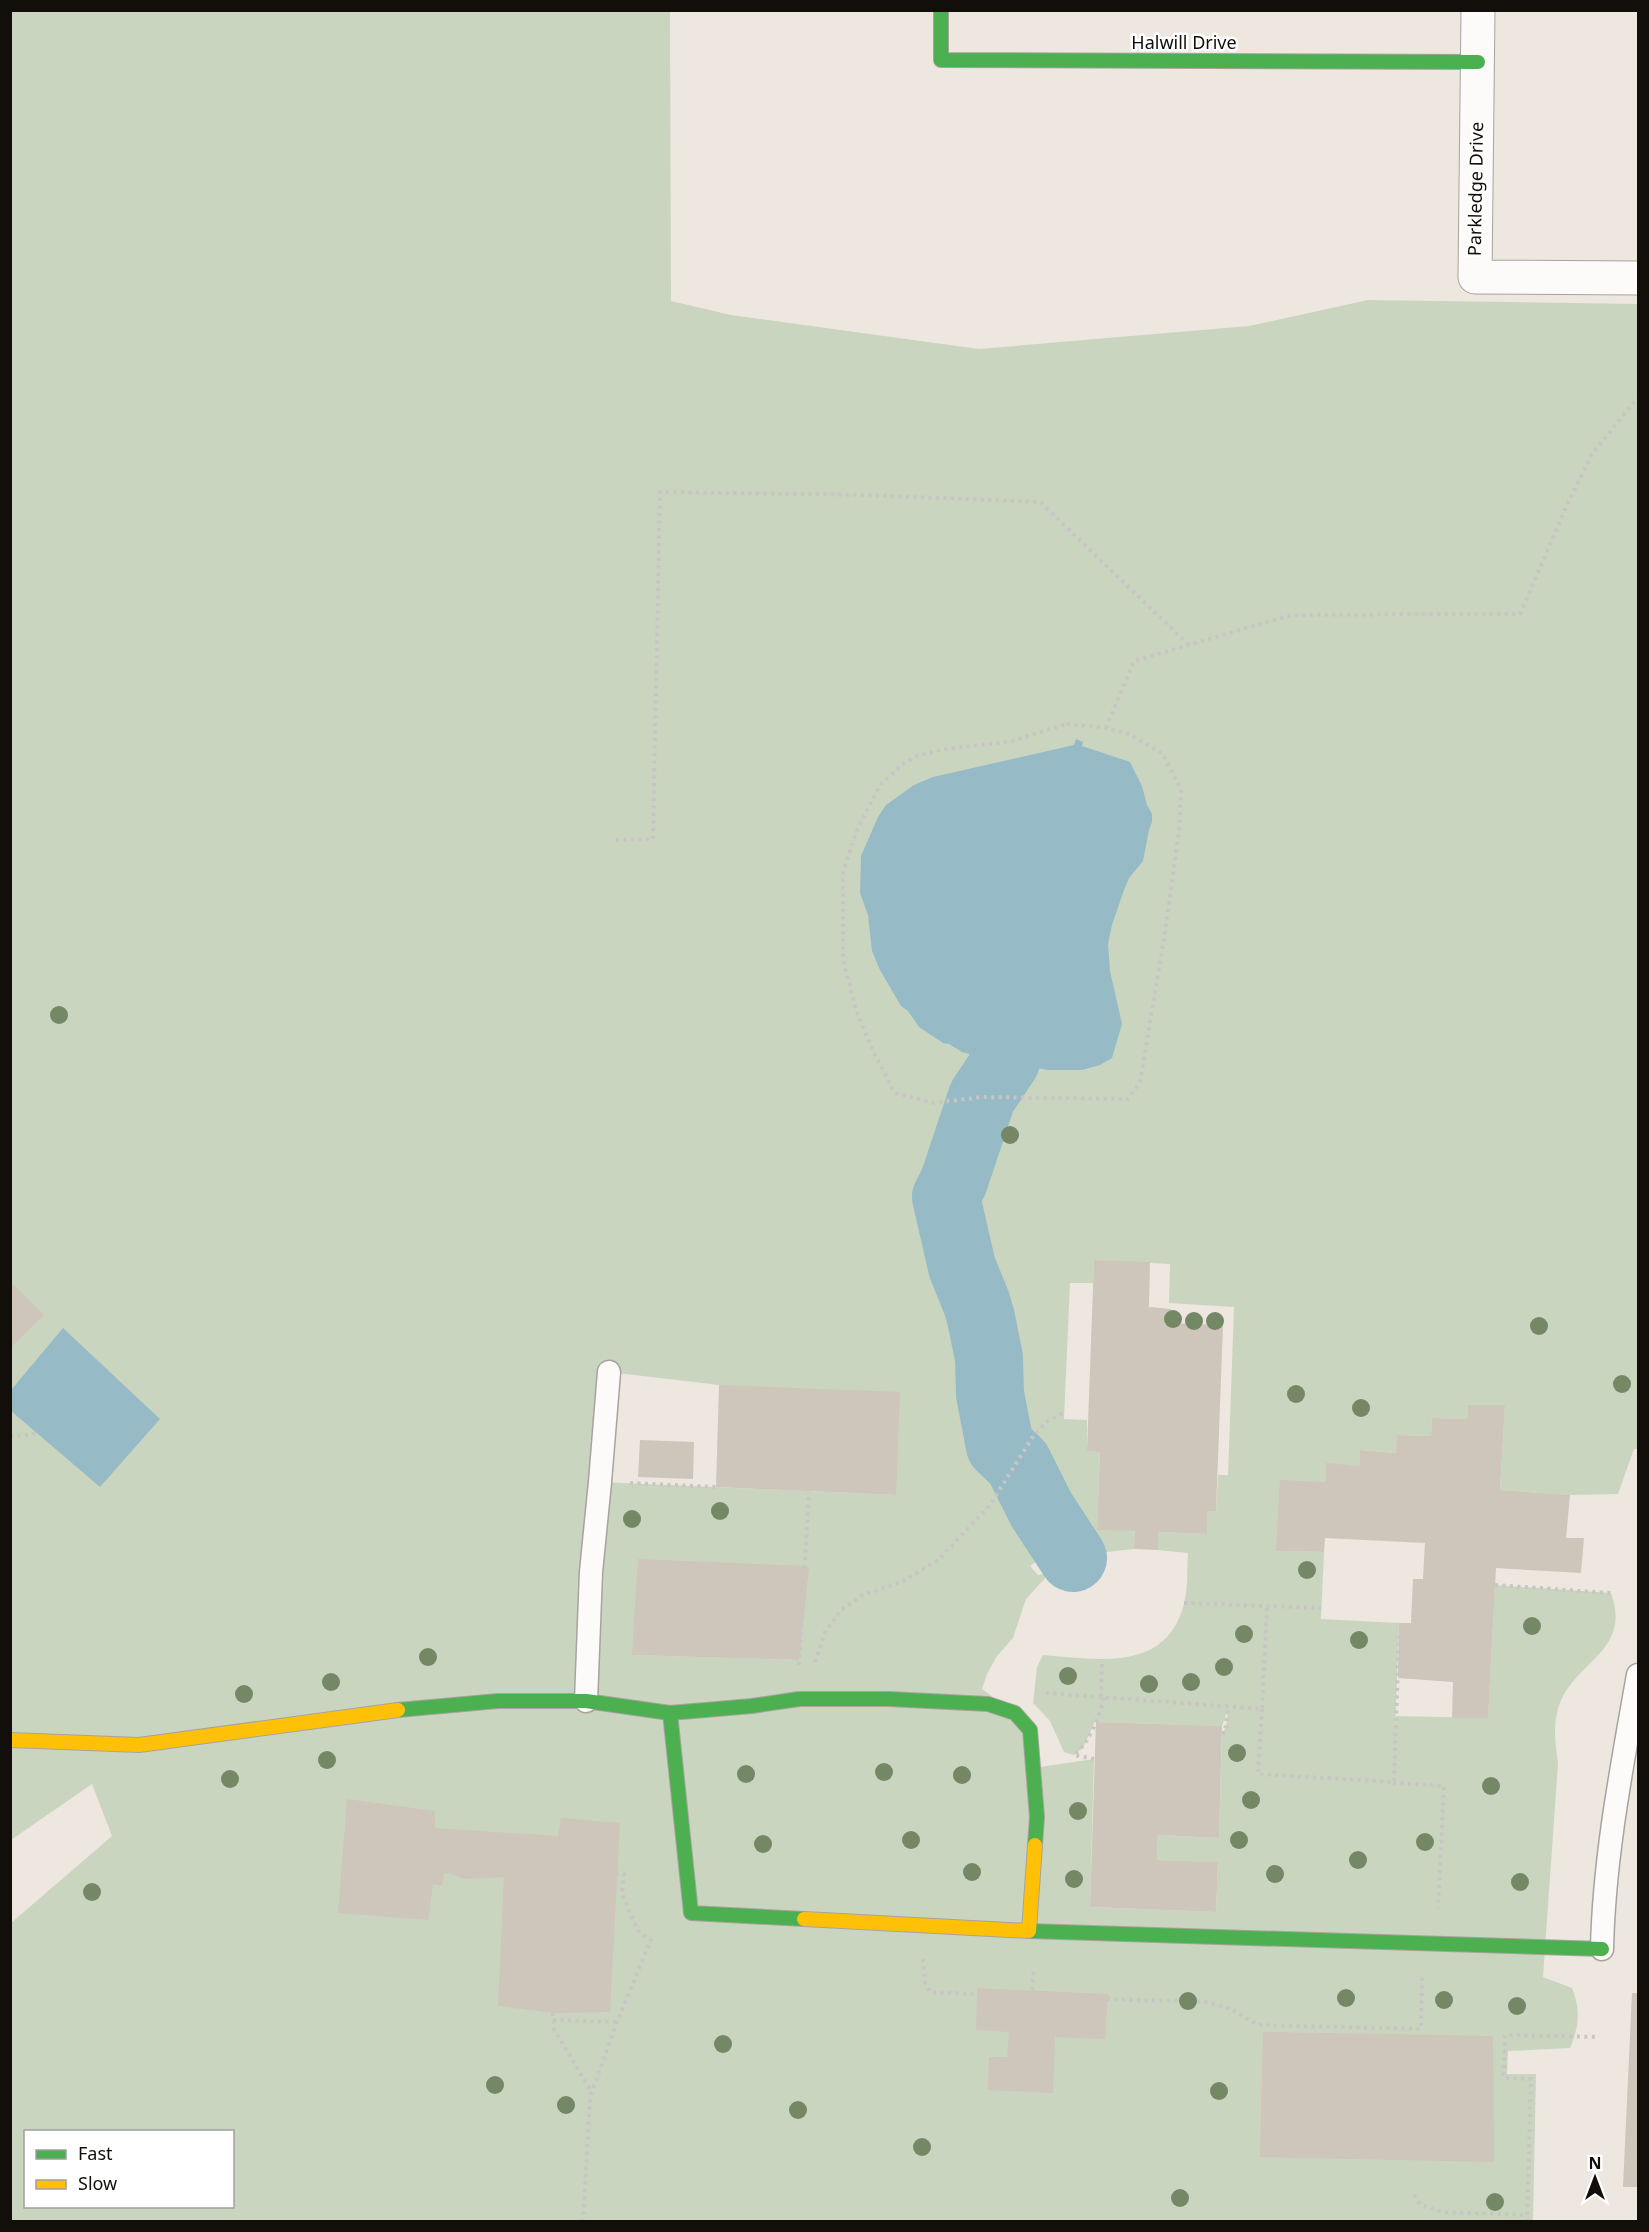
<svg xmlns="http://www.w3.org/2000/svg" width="1649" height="2232" viewBox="0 0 1649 2232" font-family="'Noto Sans',sans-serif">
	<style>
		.green { fill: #cad5c0; fill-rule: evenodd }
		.water { fill: #97bac7 }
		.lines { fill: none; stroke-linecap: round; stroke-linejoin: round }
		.river { stroke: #97bac7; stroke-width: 68 }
		.building { fill: #cec5bb }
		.lane-casing { stroke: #a7a39e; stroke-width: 25 }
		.street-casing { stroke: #a7a39e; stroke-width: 35 }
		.fast-casing { stroke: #a7a39e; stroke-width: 16 }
		.slow-casing { stroke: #a7a39e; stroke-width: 16 }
		.path { stroke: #c8c6c4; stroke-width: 4; stroke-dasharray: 3 4.5; stroke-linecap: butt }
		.lane { stroke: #fcfbfa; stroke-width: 22 }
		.street { stroke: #fcfbfa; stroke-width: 33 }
		.fast { stroke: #4caf50; stroke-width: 14 }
		.slow { stroke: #ffc107; stroke-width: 14 }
		.tree { fill: #758865 }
		.labels { text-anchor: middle; stroke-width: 5; stroke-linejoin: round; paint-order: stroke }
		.street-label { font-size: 18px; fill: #120f0b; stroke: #fff }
	</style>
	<rect width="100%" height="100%" fill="#ede7e0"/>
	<!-- green -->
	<path class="green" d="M11,11H670L671,301L731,315L979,349L1249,326L1368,300L1638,304V1449H1634L1618,1494L1570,1495L1500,1490L1505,1405H1468L1467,1419L1432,1418L1431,1436L1398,1435L1396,1453L1361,1450L1360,1466L1326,1464L1325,1482L1277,1551L1324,1552L1321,1619L1399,1623L1395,1732L1396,1716L1488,1718L1495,1585L1611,1593C1633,1655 1569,1661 1557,1713C1553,1730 1556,1747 1558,1764L1543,1977L1572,1988C1581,2009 1579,2027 1570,2048L1508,2051L1507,2074H1536L1533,2221H11V1923L112,1836L92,1784L11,1840ZM1094,1260L1170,1264L1169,1303L1234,1307L1228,1475H1218L1216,1511H1207L1206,1534L1158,1532V1550L1188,1553C1187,1569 1188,1588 1184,1604C1166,1673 1098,1659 1043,1655L1037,1667L1033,1703L1050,1721L1064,1752L1074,1755L1083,1748L1096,1719V1722L1222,1726L1228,1710L1226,1728L1222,1733L1219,1838L1158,1835L1157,1860L1218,1862L1216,1912L1090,1907L1094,1759L1033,1768L1015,1713L982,1689L987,1674L997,1656L1013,1638L1026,1599L1048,1575L1044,1574L1038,1575L1030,1566L1051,1551L1055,1560L1064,1562L1080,1555L1134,1549L1135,1531L1097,1529L1100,1452L1087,1451V1420L1064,1419L1070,1283H1093ZM609,1372L719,1385L896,1495L600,1482ZM805,1566L799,1660L632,1655ZM26,2132H232V2206H26Z"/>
	<!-- water -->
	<path class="water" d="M1076,739L1083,742L1082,746L1130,762L1142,786L1147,805L1152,814V822L1149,830L1143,861L1129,878L1124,890L1112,925L1108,944L1110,971L1122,1024L1112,1058L1100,1065L1082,1070H1048L992,1060L962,1052L949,1044L943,1043L919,1027L908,1011L901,1006L880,970L872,951L868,915L860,893L861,856L878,817L886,805L914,785L933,777L1074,745Z
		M63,1328L160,1419L100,1487L11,1411V1390Z"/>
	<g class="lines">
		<!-- river -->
		<path class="river" d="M1006,1061L982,1097L954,1181L946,1197L962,1267L977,1304L981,1318L989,1358L990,1394L1000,1446L1018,1463L1041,1509L1073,1558"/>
	</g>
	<!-- building -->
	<path class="building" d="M1094,1260L1150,1262L1149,1307L1171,1309V1323L1223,1325L1216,1511H1207V1534L1158,1532V1550L1134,1549L1135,1531L1097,1530L1100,1452L1087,1451Z
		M10,1281L44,1315L10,1348Z
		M719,1385L900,1392L896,1495L716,1487Z
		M1468,1405H1505L1500,1490L1570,1495L1566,1538H1584L1581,1573L1496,1568L1488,1718H1452L1453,1682L1398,1678L1399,1623H1411L1413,1579H1423L1425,1543L1325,1538L1324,1552L1276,1551L1280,1480L1325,1482L1326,1463L1360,1466V1450L1396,1453L1397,1435L1431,1436L1432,1418L1467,1419Z
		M640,1440L694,1442L693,1479L638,1477Z
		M638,1559L805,1566L809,1568L799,1660L632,1655Z
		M1096,1722L1222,1726L1219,1838L1158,1835L1157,1860L1218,1862L1216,1912L1090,1907Z
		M347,1799L435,1811V1828L558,1836L561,1818L620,1823L610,2012L553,2013L498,2006L504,1877L464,1879L452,1874L444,1873L442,1886L433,1884L428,1920L338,1913Z
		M977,1988L1108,1994L1105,2039L1055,2037L1053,2093L988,2090L989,2057H1007L1009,2032L976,2030Z
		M1632,1993H1638V2187H1623Z
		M1263,2032L1493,2036L1494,2162L1260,2157Z"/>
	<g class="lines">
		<!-- lane casing -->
		<g class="lane-casing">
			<path id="lane" d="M586,1701L591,1572L600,1482L609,1372
				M1602,1949C1604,1857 1622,1766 1638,1675"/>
		</g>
		<!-- street casing -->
		<g class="street-casing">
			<path id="street" d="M1478,10L1475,277L1638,278"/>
		</g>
		<!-- fast casing -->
		<g class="fast-casing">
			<path id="fast" d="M941,10V60L1478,62
				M398,1710L498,1701H586L670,1713L752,1706L799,1699H889L988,1704L1015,1713L1030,1730L1037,1817L1035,1845
				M670,1713L691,1913L804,1919
				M1029,1931L1602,1949"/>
		</g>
		<!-- slow casing -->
		<g class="slow-casing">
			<path id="slow" d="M10,1740L139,1745L398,1710
				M804,1919L1029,1931L1035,1845"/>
		</g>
		<!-- path -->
		<path class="path" d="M1067,724L1106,728L1129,734L1162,753L1181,789L1179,831L1165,932L1140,1082L1128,1099L982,1097L934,1103L895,1093L873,1051L856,1010L843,960V872L857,830L880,785L903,764L917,756L944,749L1008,742Z
			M1106,728L1134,661L1291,615L1520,614L1568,503L1592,454L1638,397
			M616,840L653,839L660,492L868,495L1040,502L1189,645
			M10,1436L30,1435L35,1433
			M630,1483L716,1487
			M1495,1585L1611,1593
			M1184,1603L1321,1608
			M815,1662L825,1632L841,1610L863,1595L903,1581L938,1560L990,1505L1032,1438L1045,1423L1064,1412
			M799,1665L809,1492
			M1046,1693L1262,1709L1267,1606
			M1101,1697L1102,1659
			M1262,1709L1258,1774L1394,1782L1399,1635
			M1222,1733H1225L1228,1706
			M1094,1759L1074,1755C1089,1743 1100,1716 1104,1697
			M1393,1783L1444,1786L1438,1908
			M923,1959L925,1983L930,1992L977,1994
			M1032,1990L1034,1968
			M1107,1999L1207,2002L1231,2009L1258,2025L1421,2029L1422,1977
			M553,2013L554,2029L591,2091
			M553,2020L617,2022
			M1414,2195L1421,2205L1443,2212L1528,2215
			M583,2222L590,2097L617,2022L651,1940L639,1932L629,1911L622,1892L624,1874H617
			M1527,2222L1531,2079L1504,2078L1505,2035L1599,2037"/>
		<!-- lane -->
		<use href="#lane" class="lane"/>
		<!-- street -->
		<use href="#street" class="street"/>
		<!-- fast -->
		<use href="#fast" class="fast"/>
		<!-- slow -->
		<use href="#slow" class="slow"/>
	</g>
	<!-- trees -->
	<g class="tree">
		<circle cx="59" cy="1015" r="9"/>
		<circle cx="1010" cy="1135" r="9"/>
		<circle cx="1173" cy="1319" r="9"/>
		<circle cx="1194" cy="1321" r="9"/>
		<circle cx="1215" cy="1321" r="9"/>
		<circle cx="1539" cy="1326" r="9"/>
		<circle cx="1622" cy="1384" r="9"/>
		<circle cx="1296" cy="1394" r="9"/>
		<circle cx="1361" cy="1408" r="9"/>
		<circle cx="720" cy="1511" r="9"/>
		<circle cx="632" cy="1519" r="9"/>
		<circle cx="1307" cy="1570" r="9"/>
		<circle cx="1532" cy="1626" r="9"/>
		<circle cx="1244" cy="1634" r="9"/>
		<circle cx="1359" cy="1640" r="9"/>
		<circle cx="428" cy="1657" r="9"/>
		<circle cx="1224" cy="1667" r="9"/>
		<circle cx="1068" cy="1676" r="9"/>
		<circle cx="331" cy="1682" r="9"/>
		<circle cx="1191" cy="1682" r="9"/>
		<circle cx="1149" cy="1684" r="9"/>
		<circle cx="244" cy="1694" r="9"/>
		<circle cx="1237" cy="1753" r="9"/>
		<circle cx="327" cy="1760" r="9"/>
		<circle cx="884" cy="1772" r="9"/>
		<circle cx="746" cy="1774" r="9"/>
		<circle cx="962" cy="1775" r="9"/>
		<circle cx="230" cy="1779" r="9"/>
		<circle cx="1491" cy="1786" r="9"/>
		<circle cx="1251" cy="1800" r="9"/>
		<circle cx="1078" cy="1811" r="9"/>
		<circle cx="911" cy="1840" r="9"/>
		<circle cx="1239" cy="1840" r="9"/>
		<circle cx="1425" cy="1842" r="9"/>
		<circle cx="763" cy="1844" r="9"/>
		<circle cx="1358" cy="1860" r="9"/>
		<circle cx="972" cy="1872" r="9"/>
		<circle cx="1275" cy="1874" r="9"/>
		<circle cx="1074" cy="1879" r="9"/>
		<circle cx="1520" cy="1882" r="9"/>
		<circle cx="92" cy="1892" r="9"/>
		<circle cx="1346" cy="1998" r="9"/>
		<circle cx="1444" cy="2000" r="9"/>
		<circle cx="1188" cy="2001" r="9"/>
		<circle cx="1517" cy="2006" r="9"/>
		<circle cx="723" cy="2044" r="9"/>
		<circle cx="495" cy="2085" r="9"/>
		<circle cx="1219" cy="2091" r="9"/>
		<circle cx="566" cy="2105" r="9"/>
		<circle cx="798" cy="2110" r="9"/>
		<circle cx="922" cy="2147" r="9"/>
		<circle cx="1180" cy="2198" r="9"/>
		<circle cx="1495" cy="2202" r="9"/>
	</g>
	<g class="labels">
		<!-- street labels -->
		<g class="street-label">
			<text x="1184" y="49">Halwill Drive</text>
			<text transform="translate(1476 189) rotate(-89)" y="6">Parkledge Drive</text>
		</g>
	</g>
	<!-- border -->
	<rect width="1649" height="2232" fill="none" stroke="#120f0b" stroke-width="24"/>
	<!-- legend -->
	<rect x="24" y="2130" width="210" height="78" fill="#ffffff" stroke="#a09f9d" stroke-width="1.5"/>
	<rect x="36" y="2150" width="30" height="9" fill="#4caf50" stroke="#a09f9d" stroke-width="1.5"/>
	<text x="78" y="2160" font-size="18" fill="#120f0b">Fast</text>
	<rect x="36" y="2180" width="30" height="9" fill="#ffc107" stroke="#a09f9d" stroke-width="1.5"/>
	<text x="78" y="2190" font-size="18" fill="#120f0b">Slow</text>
	<!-- north arrow -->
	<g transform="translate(1595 2178)" stroke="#ffffff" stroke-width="4.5" paint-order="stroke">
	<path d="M0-4.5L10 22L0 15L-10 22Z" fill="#120f0b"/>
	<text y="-9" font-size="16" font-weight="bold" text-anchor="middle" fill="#120f0b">N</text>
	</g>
</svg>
